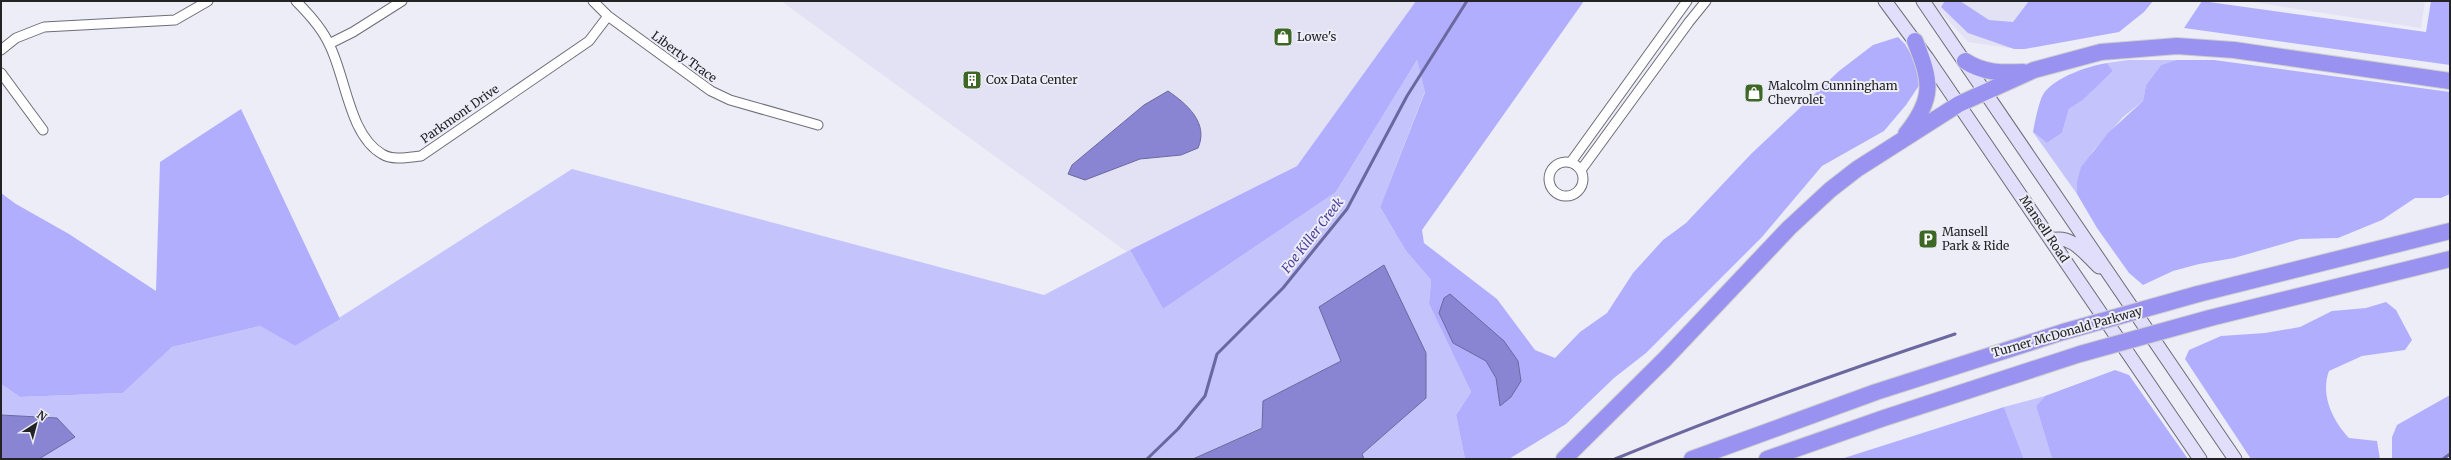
<svg xmlns="http://www.w3.org/2000/svg" width="2451" height="460" viewBox="0 0 2451 460" font-family="Merriweather,serif">
	<style>
		.built { fill: #e2e2f4 }
		.green { fill: #c4c3fc }
		.forest { fill: #b2aefe }
		.water { fill: #8a85d3; stroke: #6b689f }
		.lines { fill: none; stroke-linecap: round; stroke-linejoin: round }
		.stream { stroke: #6b689f; stroke-width: 3 }
		.minor-casing { stroke: #6d6d77; stroke-width: 11 }
		.secondary-casing { stroke: #6d6d77; stroke-width: 15 }
		.motorway-casing { stroke: #cfcfcf; stroke-width: 18 }
		.minor { stroke: #fff; stroke-width: 9 }
		.secondary { stroke: #e0defa; stroke-width: 13 }
		.motorway { stroke: #9992f0; stroke-width: 16 }
		.motorway-bridge-casing { stroke: #cfcfcf; stroke-width: 18; stroke-linecap: butt }
		.motorway-bridge { stroke: #9992f0; stroke-width: 16 }
		.labels { text-anchor: middle; stroke-width: 4; stroke-linejoin: round; paint-order: stroke }
		.poi-label { font-size: 12px; fill: #232326; stroke: #ededf8; text-anchor: start }
		.street-label { font-size: 12px; fill: #232326; stroke: #ededf8 }
		.water-label { font-size: 13px; font-style: italic; fill: #4c3e9a; stroke: #ededf8 }
	</style>
	<rect width="100%" height="100%" fill="#ededf8"/>
	<!-- built -->
	<path class="built" d="M781,1H1416L1297,166L1127,252Z
		M1930,1H2043L2009,48L1968,42Z
		M2246,1H2425L2421,28Z"/>
	<!-- green -->
	<path class="green" d="M1417,60L1425,91L1380,207L1406,251L1431,280L1429,304L1471,392L1456,415L1465,459H1364L1362,454L1426,398L1341,361L1264,401L1262,427L1193,459H39L75,437L57,418L1,415V384L20,397L123,393L172,347L260,326L295,346L572,169L1044,295L1130,250L1163,309L1336,192Z
		M2128,60H2176L2161,65L2146,85L2143,101L2123,117L2093,151L2077,182V194L2033,132L2047,143L2062,133L2069,109L2083,100L2113,71L2107,63Z
		M2045,396L2036,406L2052,459H2024L2004,407Z"/>
	<!-- forest -->
	<path class="forest" d="M1416,1H1584L1422,230L1424,243L1497,299L1535,350L1555,358L1580,332L1607,313L1633,273L1663,240L1686,223L1751,154L1839,71L1873,45L1898,37L1905,44L1920,70V84L1906,105L1884,131L1822,166L1762,237L1646,353L1614,378L1566,424L1509,459H1465L1456,415L1471,392L1429,304L1431,280L1406,251L1380,207L1425,92L1417,60L1336,192L1163,309L1130,250L1297,166Z
		M1945,1H1960L1989,20L2013,22L2029,1H2153L2144,12L2119,32L2025,49H2014L1968,33L1941,7Z
		M2202,1L2426,32L2431,1H2450V65L2184,28Z
		M2176,60H2214L2450,92V194L2441,198H2415L2382,220L2338,238L2300,239L2234,258L2199,264L2173,271L2143,285L2129,273L2097,228L2077,194V182L2081,167L2108,133L2143,101L2146,85L2161,65Z
		M2107,63L2113,71L2083,100L2069,109L2062,133L2047,143L2033,132C2035,122 2039,100 2044,93C2056,77 2088,66 2107,63Z
		M241,109L340,319L295,346L260,326L172,347L123,393L20,397L1,384V193L16,204L69,234L156,291L160,162Z
		M2386,302L2396,310L2412,340L2405,350L2362,356L2329,371C2320,395 2333,421 2349,438L2377,441L2380,459H2251L2185,359L2189,350L2221,336L2265,333L2300,327L2332,311L2366,308Z
		M2115,370L2129,375L2188,459H2052L2036,406L2045,396Z
		M2450,395V456L2445,459H2392V437L2397,425Z
		M2004,407L2024,459H1841Z"/>
	<!-- water -->
	<path class="water" d="M1168,91C1187,104 1209,123 1198,148L1181,155L1140,159L1085,180L1068,174L1072,165L1144,105Z
		M1384,265L1426,353V398L1362,454L1364,459H1193L1262,428L1263,401L1341,361L1319,307Z
		M1450,294L1504,341L1518,361L1521,381L1511,397L1500,406L1496,378L1486,361L1453,343L1439,313L1444,298Z
		M1,415L57,418L75,437L39,459H1Z"/>
	<g class="lines">
		<!-- stream -->
		<path class="stream" d="M1147,459L1178,429L1205,396L1217,354L1283,288L1347,209L1407,96L1467,1
			M1615,459C1727,413 1840,372 1955,334
			M2443,459L2450,454"/>
		<!-- minor casing -->
		<g class="minor-casing">
			<path id="minor" d="M296,1C309,14 322,28 329,44C346,77 349,135 382,154C393,161 410,157 421,156L589,41L608,16
				M593,1L608,16L711,91L730,100L818,125
				M329,44L353,32L402,1
				M1,50L16,38L44,27L175,20L208,1
				M1,73L43,130
				M1549 179a17 17 0 1 1 34 0a17 17 0 1 1-34 0Z
				M1571,162L1687,1
				M1581,170L1689,22L1706,1"/>
		</g>
		<!-- secondary casing -->
		<g class="secondary-casing">
			<path id="secondary" d="M1885,1L1927,58L2200,459
				M1923,1L2235,459
				M2051,240C2072,234 2085,254 2099,267"/>
		</g>
		<!-- motorway casing -->
		<g class="motorway-casing">
			<path id="motorway" d="M1965,61C1983,73 2002,73 2023,72
				M1906,134C1935,98 1931,81 1915,41
				M2198,294L2450,231
				M2210,318L2450,259
				M1564,459L1665,359L1789,228L1830,190L1857,169L1959,104L2034,70L2101,52L2177,46L2234,50L2450,81
				M1692,459L1876,392L2063,332
				M1767,459L1884,418L2080,354"/>
		</g>
		<!-- minor -->
		<use href="#minor" class="minor"/>
		<!-- secondary -->
		<use href="#secondary" class="secondary"/>
		<!-- motorway -->
		<use href="#motorway" class="motorway"/>
		<!-- motorway-bridge casing -->
		<g class="motorway-bridge-casing">
			<path id="motorway-bridge" d="M2063,332L2198,294
				M2080,354L2210,318"/>
		</g>
		<!-- motorway-bridge -->
		<use href="#motorway-bridge" class="motorway-bridge"/>
	</g>
	<!-- icons -->
	<defs>
		<g id="shop-square" transform="scale(1)"><rect x="-9" y="-9" width="18" height="18" rx="4" fill="#3d6724" stroke="#ededf8"/><path d="M-5-2.5h2.3a2.7 3.5 0 0 1 5.4 0H5L5.5 6h-11ZM-1.5-2.5h3a1.5 2.3 0 0 0-3 0Z" fill="#fff"/></g>
		<g id="building-square" transform="scale(1)"><rect x="-9" y="-9" width="18" height="18" rx="4" fill="#3d6724" stroke="#ededf8"/><path d="M-4-6H4V6H1V3H-1V6H-4ZM-2.5-4.3h1.7v1.8h-1.7ZM.8-4.3h1.7v1.8H.8ZM-2.5-1h1.7V.8h-1.7ZM.8-1h1.7V.8H.8Z" fill="#fff"/></g>
		<g id="parking-square" transform="scale(1)"><rect x="-9" y="-9" width="18" height="18" rx="4" fill="#3d6724" stroke="#ededf8"/><path d="M-3.5-5.5H1a3.5 3.5 0 0 1 0 7H-1V5.5H-3.5ZM-1-3.4V-.6H.8a1.4 1.4 0 0 0 0-2.8Z" fill="#fff"/></g>
	</defs>
	<g fill-rule="evenodd">
		<use href="#shop-square" x="1283" y="37"/>
		<use href="#building-square" x="972" y="80"/>
		<use href="#shop-square" x="1754" y="93"/>
		<use href="#parking-square" x="1928" y="239"/>
	</g>
	<g class="labels">
		<!-- poi labels -->
		<g class="poi-label">
			<text x="1297" y="41">Lowe's</text>
			<text x="986" y="84">Cox Data Center</text>
			<text x="1768" y="90">Malcolm Cunningham<tspan x="1768" dy="14">Chevrolet</tspan></text>
			<text x="1942" y="236">Mansell<tspan x="1942" dy="14">Park &amp; Ride</tspan></text>
		</g>
		<!-- street labels -->
		<g class="street-label">
			<text transform="translate(684 57) rotate(36)" y="4">Liberty Trace</text>
			<text transform="translate(460 114) rotate(-35)" y="4">Parkmont Drive</text>
			<text transform="translate(2044 229) rotate(56)" y="4">Mansell Road</text>
			<text transform="translate(2067 332) rotate(-16)" y="4">Turner McDonald Parkway</text>
		</g>
		<!-- water labels -->
		<g class="water-label">
			<text transform="translate(1312 235) rotate(-52)" y="5">Foe Killer Creek</text>
		</g>
	</g>
	<!-- border -->
	<rect width="2451" height="460" fill="none" stroke="#232326" stroke-width="4"/>
	<!-- north arrow -->
	<g transform="translate(36 424) rotate(36)" stroke="#ededf8" stroke-width="3" paint-order="stroke">
	<path d="M0-3L7 15L0 10L-7 15Z" fill="#232326"/>
	<text y="-6" font-size="11" font-weight="bold" text-anchor="middle" fill="#232326">N</text>
	</g>
</svg>
